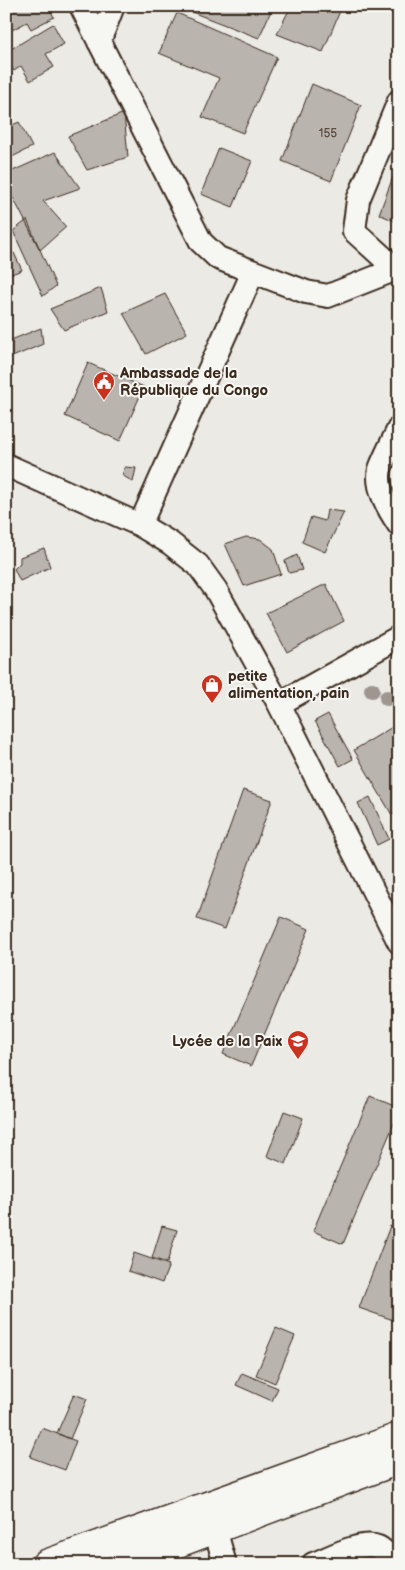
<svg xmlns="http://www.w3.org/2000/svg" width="405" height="1570" viewBox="0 0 405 1570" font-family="'Balsamiq Sans',sans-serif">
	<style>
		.building { fill: #bab4ae; stroke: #3b2a1e }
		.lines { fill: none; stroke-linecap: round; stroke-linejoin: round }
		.minor-casing { stroke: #3b2a1e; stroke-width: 26 }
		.major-casing { stroke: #3b2a1e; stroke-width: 31 }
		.minor { stroke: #f6f6f2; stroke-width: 22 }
		.major { stroke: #f6f6f2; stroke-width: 28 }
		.tree { fill: #9f968f }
		.labels { text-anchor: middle; stroke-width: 4; stroke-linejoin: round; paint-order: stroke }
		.number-label { font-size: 12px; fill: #5b4c42 }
		.poi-label { font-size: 15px; font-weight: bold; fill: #3b2a1e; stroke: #f6f6f2; text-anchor: start }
	</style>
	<rect width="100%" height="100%" fill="#ebeae5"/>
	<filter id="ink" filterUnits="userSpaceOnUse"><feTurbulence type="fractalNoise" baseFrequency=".02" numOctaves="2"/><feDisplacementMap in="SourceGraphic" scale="10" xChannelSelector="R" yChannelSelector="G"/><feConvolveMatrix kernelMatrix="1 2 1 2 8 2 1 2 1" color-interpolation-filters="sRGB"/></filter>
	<g filter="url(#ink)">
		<!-- building -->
		<path class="building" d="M6,6H48L54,17L31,29L27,22L10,31L6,24Z
			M176,6H273L259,38Z
			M291,6H342L323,52L277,34Z
			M177,13L277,57L243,133L202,117L219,78L159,53Z
			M53,24L64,44L46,54L54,67L30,81L21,66L14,71L6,58V52Z
			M312,84L361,105L331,181L282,161Z
			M124,113L128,157L87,170L68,136Z
			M19,122L32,147L6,160V128Z
			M219,148L252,161L233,207L201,194Z
			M55,152L80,188L43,201L66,227L40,250L6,184V174Z
			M399,161V223L379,214Z
			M27,220L56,286L43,296L13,231Z
			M14,253L22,270L6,276V256Z
			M101,288L108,311L64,330L50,309Z
			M165,294L187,333L146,354L123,313Z
			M41,328L43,344L10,358L6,352V342Z
			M88,363L144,387L120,441L65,416Z
			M125,467L136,468L133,482L122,475Z
			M327,510L344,512L325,552L302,542L311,517L325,521Z
			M246,537L260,539L273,549L281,574L244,586L225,544Z
			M44,548L50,567L20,581L14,569L20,563V557Z
			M297,555L302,570L289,573L285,561Z
			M326,584L344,621L287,652L266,613Z
			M328,714L353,759L340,766L315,721Z
			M394,726L399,735V811L392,815L354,750Z
			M243,790L272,800L225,929L197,919Z
			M370,797L389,839L377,845L358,803Z
			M281,917L309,929L251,1066L223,1054Z
			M370,1096L399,1108V1112L343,1244L313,1231Z
			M284,1111L303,1118L286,1164L267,1156Z
			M162,1226L177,1230L167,1263L152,1258Z
			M390,1226L399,1230V1322L359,1308Z
			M134,1253L169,1265L162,1283L128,1271Z
			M276,1328L295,1336L275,1383L256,1375Z
			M242,1373L278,1388L272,1401L236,1385Z
			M74,1394L87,1399L70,1439L57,1433Z
			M42,1428L76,1441L65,1470L30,1457Z"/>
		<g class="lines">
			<!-- minor casing -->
			<g class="minor-casing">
				<path id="minor" d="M81,6L201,242L218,258L306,292L328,296L399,268
					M99,42L113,6
					M399,101L358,200L354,231L399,272
					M399,428C393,441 385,455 380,469C375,487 389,510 399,525
					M6,465L140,525L170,543L198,565L216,590L279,704L399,942
					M140,525L253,272
					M279,704L399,637
					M215,1529L225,1564
					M313,1564C329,1558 362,1540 378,1547C385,1550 391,1559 396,1564"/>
			</g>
			<!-- major casing -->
			<g class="major-casing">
				<path id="major" d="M46,1564L399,1437
					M122,1564L399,1460"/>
			</g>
			<!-- minor -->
			<use href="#minor" class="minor"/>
			<!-- major -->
			<use href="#major" class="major"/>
		</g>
		<!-- trees -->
		<g class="tree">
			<circle cx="372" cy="690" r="8"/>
			<circle cx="387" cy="698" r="8"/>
		</g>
	</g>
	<!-- icons -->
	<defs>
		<g id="civic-pin" transform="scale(1.125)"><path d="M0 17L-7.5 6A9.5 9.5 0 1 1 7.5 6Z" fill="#c8321e" stroke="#f6f6f2"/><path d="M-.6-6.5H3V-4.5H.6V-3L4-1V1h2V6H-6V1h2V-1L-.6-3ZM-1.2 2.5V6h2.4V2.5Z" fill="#fff"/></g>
		<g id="shop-pin" transform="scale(1.125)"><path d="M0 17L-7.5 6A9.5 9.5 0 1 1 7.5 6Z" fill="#c8321e" stroke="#f6f6f2"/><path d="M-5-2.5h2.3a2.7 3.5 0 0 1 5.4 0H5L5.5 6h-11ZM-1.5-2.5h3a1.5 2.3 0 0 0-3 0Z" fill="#fff"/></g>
		<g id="school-pin" transform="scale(1.125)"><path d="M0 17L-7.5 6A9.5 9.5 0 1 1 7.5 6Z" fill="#c8321e" stroke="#f6f6f2"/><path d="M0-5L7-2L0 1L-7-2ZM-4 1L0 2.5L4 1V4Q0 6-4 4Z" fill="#fff"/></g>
	</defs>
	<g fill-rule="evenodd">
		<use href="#civic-pin" x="104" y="382"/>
		<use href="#shop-pin" x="212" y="685"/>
		<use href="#school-pin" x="298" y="1041"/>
	</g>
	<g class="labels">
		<!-- number labels -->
		<g class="number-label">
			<text x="328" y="137">155</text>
		</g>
		<!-- poi labels -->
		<g class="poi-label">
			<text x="120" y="378">Ambassade de la<tspan x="120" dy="17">République du Congo</tspan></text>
			<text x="228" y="681">petite<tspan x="228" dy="17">alimentation, pain</tspan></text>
			<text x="282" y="1046" text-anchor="end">Lycée de la Paix</text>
		</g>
	</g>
	<!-- margin -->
	<rect width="405" height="1570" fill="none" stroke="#f6f6f2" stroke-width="25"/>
	<rect x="12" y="12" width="380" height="1545" fill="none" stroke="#3b2a1e" stroke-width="2" filter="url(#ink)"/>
</svg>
